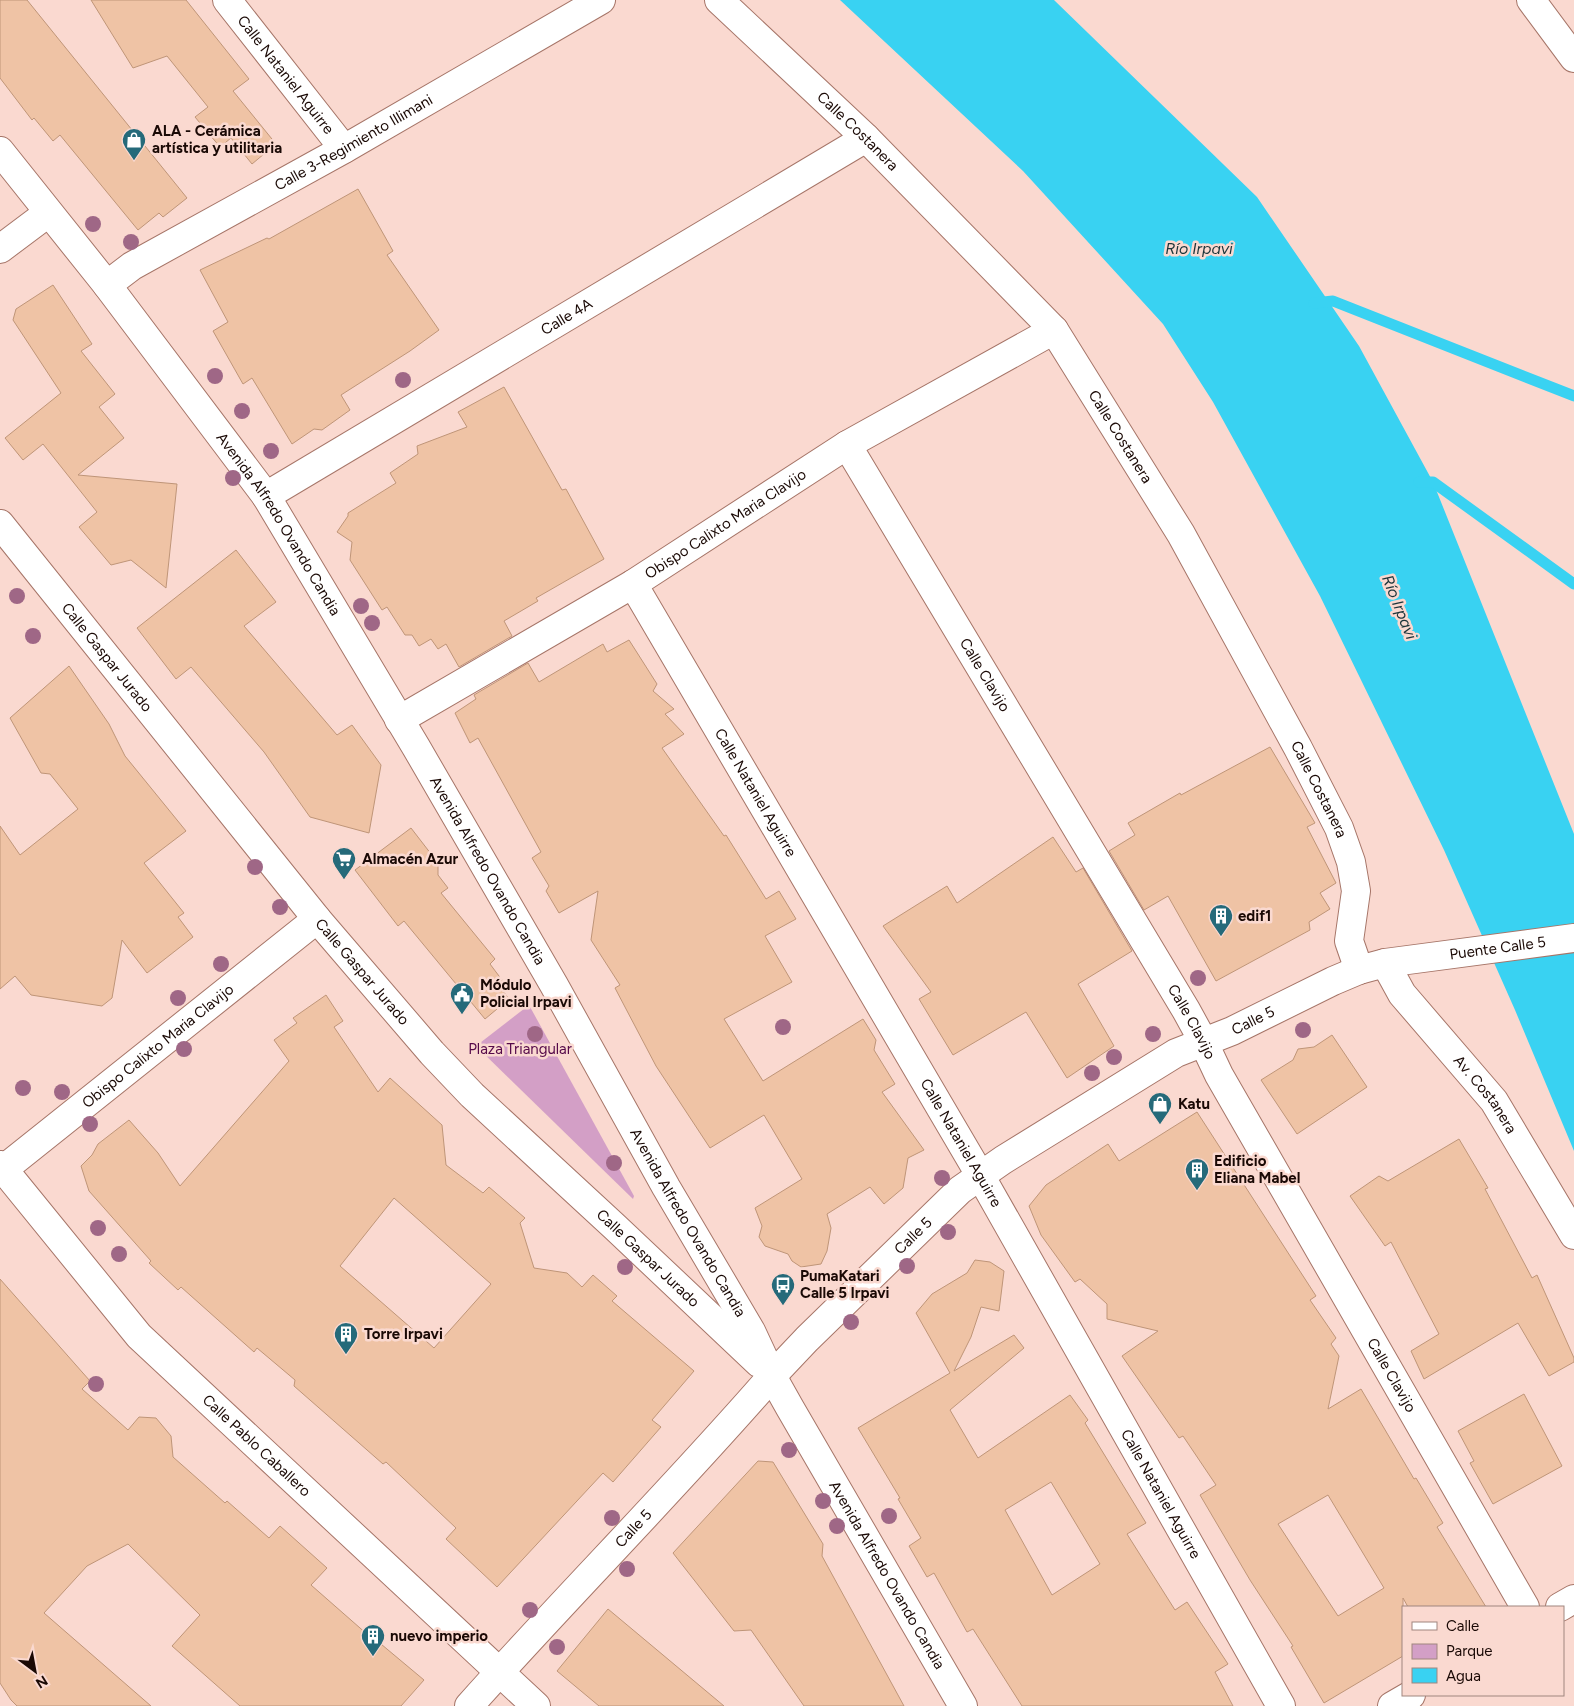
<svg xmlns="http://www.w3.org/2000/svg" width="1574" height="1706" viewBox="0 0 1574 1706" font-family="Figtree,sans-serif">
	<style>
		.green { fill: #d39fc6 }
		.water { fill: #39d2f2 }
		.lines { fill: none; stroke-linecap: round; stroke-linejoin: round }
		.stream { stroke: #39d2f2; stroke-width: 11 }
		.building { fill: #efc3a5; stroke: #bf9578; fill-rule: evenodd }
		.minor-casing { stroke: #a67568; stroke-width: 30 }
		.secondary-casing { stroke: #a67568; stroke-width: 30 }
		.minor { stroke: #fff; stroke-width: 28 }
		.secondary { stroke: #fff; stroke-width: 28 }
		.tree { fill: #9f6786 }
		.labels { text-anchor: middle; stroke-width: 5; stroke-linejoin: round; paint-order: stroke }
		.street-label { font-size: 15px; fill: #1a0905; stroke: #fad9d0 }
		.poi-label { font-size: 15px; font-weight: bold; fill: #1a0905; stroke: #fad9d0; text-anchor: start }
		.park-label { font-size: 15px; fill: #550949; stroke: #fad9d0 }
		.water-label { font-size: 16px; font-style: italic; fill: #1c343a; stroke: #fad9d0 }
	</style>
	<rect width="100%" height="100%" fill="#fad9d0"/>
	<!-- green -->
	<path class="green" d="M529,1005L634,1196L633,1199L476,1046Z"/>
	<!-- water -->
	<path class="water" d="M840,0H1054L1257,197L1359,346L1433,482L1574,834V1151L1515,1010L1444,850L1320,596L1213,402L1163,324L1023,171Z"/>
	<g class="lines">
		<!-- stream -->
		<path class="stream" d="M1314,303L1333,301L1574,396
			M1419,482H1433L1574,584"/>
	</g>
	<!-- building -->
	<path class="building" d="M0,0H27L187,198L163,217L159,213L138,230L60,135L53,141L34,118L32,120L0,78Z
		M91,0H186L249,79L233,91L276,144L252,164L231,138L220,147L195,117L208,107L167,56L133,68Z
		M358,189L393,251L387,255L439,330L410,351L341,395L350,410L322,430L314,429L292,444L252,378L243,384L213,331L228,322L200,270L267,238L269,239Z
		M53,285L92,344L81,351L115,394L99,407L124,438L78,475L177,484L166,588L131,560L111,565L79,527L97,512L43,444L23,460L5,438L61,393L13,320L16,309Z
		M504,387L562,490L566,489L604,559L536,598L538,601L504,621L512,636L459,667L446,644L438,649L431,639L419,646L412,635H405L387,607L382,610L350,560L352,542L337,532L348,516V513L396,483L390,473L418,454L417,446L467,427L458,412Z
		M236,550L276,602L244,626L337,735L352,725L381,765L369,833L310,817L264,752L191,667L176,679L137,628Z
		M629,640L657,684L653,691L674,709L665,714L684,734L662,748L724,836L726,835L766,899L779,891L796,919L765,936L792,982L724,1019L763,1081L863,1019L876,1040L874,1050L895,1084L882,1092L924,1150L908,1158L903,1188L884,1204L870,1187L827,1214L831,1228L827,1251L821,1264L801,1267L792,1261L788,1254L765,1246L759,1237L762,1226L755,1208L802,1179L764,1115L710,1148L656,1066L615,988L620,985L591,940L598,891L559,913L546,891L549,886L532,858L541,852L478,738L470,743L455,713L476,699L474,695L528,663L539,682L603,644L607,652Z
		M69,666L109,724L125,756L186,831L144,863L184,913L178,917L193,937L147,973L122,940L112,998L102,1006L31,995L15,976L0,989V826L20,855L78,809L50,774L41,773L10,718Z
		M1270,747L1315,823L1307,827L1336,883L1320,893L1330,909L1309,922L1310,930L1216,981L1168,896L1144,910L1109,851L1135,835L1128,823L1180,793L1181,795Z
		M411,828L438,863V875L448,888L441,893L495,959L490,964L502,980L499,986L509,999L485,1019L404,921L398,926L355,870Z
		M1053,837L1076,872L1083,868L1132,951L1078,984L1114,1046L1067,1078L1026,1012L953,1055L919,999L931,992L883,926L947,886L957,903Z
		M326,995L343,1021L334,1027L378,1092L390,1078L442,1125L446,1165L483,1193L489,1187L525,1218L520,1223L534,1268L567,1273L582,1287L593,1275L617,1296L612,1301L694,1371L652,1420L661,1427L613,1482L603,1473L497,1587L446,1539L456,1528L386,1462L383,1464L294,1386L295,1380L257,1348L254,1352L181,1287L178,1290L149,1263L151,1261L89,1191L81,1166L92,1155L98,1144L129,1120L158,1153L180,1186L289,1061L274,1040L297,1023L293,1018ZM394,1198L491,1284L434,1348L340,1266Z
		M1332,1035L1367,1087L1297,1134L1261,1080L1293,1060L1298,1049L1314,1047Z
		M1197,1112L1316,1296L1310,1300L1336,1338L1331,1344L1339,1356L1328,1409L1361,1389L1414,1479L1416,1478L1443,1523L1437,1527L1486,1607H1408L1403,1598V1656L1324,1703L1291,1647L1293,1646L1250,1580L1200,1495L1216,1485L1183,1436L1179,1438L1122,1356L1158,1331L1107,1319V1304L1080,1279L1075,1282L1041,1235L1029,1206L1046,1185L1108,1144L1119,1161ZM1328,1495L1384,1588L1338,1616L1278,1524Z
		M1459,1139L1488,1188L1485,1189L1532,1278L1537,1275L1574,1358V1362L1549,1376L1518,1323L1424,1379L1411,1351L1439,1334L1391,1242L1385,1246L1350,1196L1379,1176L1388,1181Z
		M975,1260L990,1262L1004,1271L999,1311L981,1307L971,1337L954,1371L1014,1335L1024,1348L950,1410L978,1458L1070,1395L1088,1420L1085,1423L1146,1523L1127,1534L1175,1610L1187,1602L1228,1664L1215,1672L1233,1706H1022L973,1629L967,1632L934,1573L927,1577L909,1546L921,1538L898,1499L900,1498L858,1428L950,1373L916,1313L932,1294L967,1273ZM1051,1482L1100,1564L1052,1595L1005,1510Z
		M0,1279L90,1381L82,1389L128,1430L139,1417L156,1418L171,1436L173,1457L225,1503L227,1501L269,1538L280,1526L327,1568L311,1585L368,1635L369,1634L424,1680L401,1706H240L172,1646L200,1615L128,1544L87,1566L44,1613L151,1706H17L11,1700L0,1683Z
		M1524,1394L1562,1466L1493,1504L1470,1463L1474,1461L1458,1431Z
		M758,1461L773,1462L823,1544L822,1556L904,1706H804L751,1630L734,1631L673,1553Z
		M608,1609L724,1706H599L557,1671Z"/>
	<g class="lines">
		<!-- minor casing -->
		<g class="minor-casing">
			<g id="minor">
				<path id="s1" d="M227,0L344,149"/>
				<path id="s2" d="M719,0L866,138L1054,330L1181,534L1298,748L1339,828L1351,862L1356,891L1349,941L1359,970"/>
				<path d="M1531,0L1574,58"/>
				<path d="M0,249L48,213"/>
				<path id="s3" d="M107,285L132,266L344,149L601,0"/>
				<path id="s4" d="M847,445L1186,1010L1203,1041L1219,1075L1525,1607"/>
				<path id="s5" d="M266,496L866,138"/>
				<path id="s6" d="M633,584L980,1175L1281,1706"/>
				<path id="s7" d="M399,720L633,584L847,445L1054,330"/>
				<path id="s8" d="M1385,963L1402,994L1494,1101L1574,1235"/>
				<path id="s9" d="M0,1165L139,1336L536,1706"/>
				<path id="s10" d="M0,1172L317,919"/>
				<path d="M1560,1607L1574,1599"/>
				<path id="s11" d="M469,1706C568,1595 674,1489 772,1376"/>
				<path d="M1392,1706L1411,1695"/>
			</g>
		</g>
		<!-- secondary casing -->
		<g class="secondary-casing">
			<g id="secondary">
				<path id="s12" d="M0,151L107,285L266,496L416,747L554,985L666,1187L751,1331L772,1376L790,1408L963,1706"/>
				<path id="s13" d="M0,524L317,919L432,1053L472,1095L615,1227L759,1363"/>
				<path id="s14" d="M772,1376L807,1339L960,1190L1003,1160L1176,1053L1232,1031L1333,981L1359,970L1385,963L1574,938"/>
			</g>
		</g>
		<!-- minor -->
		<use href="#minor" class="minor"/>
		<!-- secondary -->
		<use href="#secondary" class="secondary"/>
	</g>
	<!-- trees -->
	<g class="tree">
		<circle cx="93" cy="224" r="8"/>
		<circle cx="131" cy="242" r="8"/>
		<circle cx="215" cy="376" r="8"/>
		<circle cx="403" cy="380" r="8"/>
		<circle cx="242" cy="411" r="8"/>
		<circle cx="271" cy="451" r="8"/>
		<circle cx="233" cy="478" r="8"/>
		<circle cx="17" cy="596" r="8"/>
		<circle cx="361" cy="606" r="8"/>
		<circle cx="372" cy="623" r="8"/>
		<circle cx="33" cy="636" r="8"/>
		<circle cx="255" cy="867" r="8"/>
		<circle cx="280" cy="907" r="8"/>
		<circle cx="221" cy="964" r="8"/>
		<circle cx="1198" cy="978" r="8"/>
		<circle cx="178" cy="998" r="8"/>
		<circle cx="783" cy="1027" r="8"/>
		<circle cx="1303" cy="1030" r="8"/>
		<circle cx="535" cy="1034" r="8"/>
		<circle cx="1153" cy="1034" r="8"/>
		<circle cx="184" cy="1049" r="8"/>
		<circle cx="1114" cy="1057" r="8"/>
		<circle cx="1092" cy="1073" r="8"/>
		<circle cx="23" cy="1088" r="8"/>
		<circle cx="62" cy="1092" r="8"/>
		<circle cx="90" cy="1124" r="8"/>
		<circle cx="614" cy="1163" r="8"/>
		<circle cx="942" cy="1178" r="8"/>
		<circle cx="98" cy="1228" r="8"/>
		<circle cx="948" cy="1232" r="8"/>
		<circle cx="119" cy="1254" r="8"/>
		<circle cx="907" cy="1266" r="8"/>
		<circle cx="625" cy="1267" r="8"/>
		<circle cx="851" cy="1322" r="8"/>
		<circle cx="96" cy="1384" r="8"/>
		<circle cx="789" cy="1450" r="8"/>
		<circle cx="823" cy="1501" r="8"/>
		<circle cx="889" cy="1516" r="8"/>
		<circle cx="612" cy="1518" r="8"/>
		<circle cx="837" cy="1526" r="8"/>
		<circle cx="627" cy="1569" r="8"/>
		<circle cx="530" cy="1610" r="8"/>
		<circle cx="557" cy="1647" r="8"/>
	</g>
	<!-- icons -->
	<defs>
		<g id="shop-pin" transform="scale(1.25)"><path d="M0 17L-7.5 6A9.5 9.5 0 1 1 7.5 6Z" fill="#256a7a" stroke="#fad9d0"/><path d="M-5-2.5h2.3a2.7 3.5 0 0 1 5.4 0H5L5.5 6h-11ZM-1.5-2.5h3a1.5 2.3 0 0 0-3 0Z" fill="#fff"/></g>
		<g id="supermarket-pin" transform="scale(1.25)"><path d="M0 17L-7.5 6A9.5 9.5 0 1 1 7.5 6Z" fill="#256a7a" stroke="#fad9d0"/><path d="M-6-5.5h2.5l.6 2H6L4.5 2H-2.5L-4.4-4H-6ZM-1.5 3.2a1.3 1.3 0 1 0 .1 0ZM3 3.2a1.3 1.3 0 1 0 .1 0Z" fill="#fff"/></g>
		<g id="building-pin" transform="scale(1.25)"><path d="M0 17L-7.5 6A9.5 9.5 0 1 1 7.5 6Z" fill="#256a7a" stroke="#fad9d0"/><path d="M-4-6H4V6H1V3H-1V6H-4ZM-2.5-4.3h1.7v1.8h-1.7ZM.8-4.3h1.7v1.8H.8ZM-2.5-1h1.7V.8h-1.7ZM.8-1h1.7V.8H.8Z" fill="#fff"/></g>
		<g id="civic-pin" transform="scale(1.25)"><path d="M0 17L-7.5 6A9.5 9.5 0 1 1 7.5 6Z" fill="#256a7a" stroke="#fad9d0"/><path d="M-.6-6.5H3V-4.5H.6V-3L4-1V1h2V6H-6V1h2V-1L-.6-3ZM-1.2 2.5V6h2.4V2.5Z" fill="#fff"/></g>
		<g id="bus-pin" transform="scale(1.25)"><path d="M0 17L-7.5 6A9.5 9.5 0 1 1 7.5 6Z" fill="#256a7a" stroke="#fad9d0"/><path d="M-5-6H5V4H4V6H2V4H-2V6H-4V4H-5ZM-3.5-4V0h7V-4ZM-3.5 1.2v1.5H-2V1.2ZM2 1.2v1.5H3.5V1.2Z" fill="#fff"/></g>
	</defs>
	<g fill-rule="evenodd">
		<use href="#shop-pin" x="134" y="140"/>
		<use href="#supermarket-pin" x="344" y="859"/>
		<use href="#building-pin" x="1221" y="916"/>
		<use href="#civic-pin" x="462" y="994"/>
		<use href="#shop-pin" x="1160" y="1104"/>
		<use href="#building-pin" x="1197" y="1170"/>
		<use href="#bus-pin" x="783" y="1285"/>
		<use href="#building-pin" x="346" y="1334"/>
		<use href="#building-pin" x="373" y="1636"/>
	</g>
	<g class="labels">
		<!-- street labels -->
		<g class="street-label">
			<text dy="5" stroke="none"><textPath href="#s1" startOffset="95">Calle Nataniel Aguirre</textPath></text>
			<text dy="5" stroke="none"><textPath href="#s2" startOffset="191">Calle Costanera</textPath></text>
			<text dy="5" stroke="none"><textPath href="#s3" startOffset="285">Calle 3-Regimiento Illimani</textPath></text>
			<text dy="5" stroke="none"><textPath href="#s5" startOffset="350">Calle 4A</textPath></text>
			<text dy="5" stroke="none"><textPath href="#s2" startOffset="596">Calle Costanera</textPath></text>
			<text dy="5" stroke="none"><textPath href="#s7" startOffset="381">Obispo Calixto Maria Clavijo</textPath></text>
			<text dy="5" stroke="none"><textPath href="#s12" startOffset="466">Avenida Alfredo Ovando Candia</textPath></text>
			<text dy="5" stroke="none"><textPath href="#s13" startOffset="171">Calle Gaspar Jurado</textPath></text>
			<text dy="5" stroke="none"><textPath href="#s4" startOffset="268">Calle Clavijo</textPath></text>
			<text dy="5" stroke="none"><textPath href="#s2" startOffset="1001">Calle Costanera</textPath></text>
			<text dy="5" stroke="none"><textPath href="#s6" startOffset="242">Calle Nataniel Aguirre</textPath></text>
			<text dy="5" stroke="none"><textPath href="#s12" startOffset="871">Avenida Alfredo Ovando Candia</textPath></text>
			<text dy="5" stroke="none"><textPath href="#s14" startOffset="862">Puente Calle 5</textPath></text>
			<text dy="5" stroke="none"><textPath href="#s13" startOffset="576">Calle Gaspar Jurado</textPath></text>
			<text dy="5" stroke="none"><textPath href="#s14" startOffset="604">Calle 5</textPath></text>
			<text dy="5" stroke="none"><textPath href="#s4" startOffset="672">Calle Clavijo</textPath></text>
			<text dy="5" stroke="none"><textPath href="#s10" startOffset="202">Obispo Calixto Maria Clavijo</textPath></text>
			<text dy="5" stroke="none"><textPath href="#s8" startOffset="166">Av. Costanera</textPath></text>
			<text dy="5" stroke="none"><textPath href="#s6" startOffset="648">Calle Nataniel Aguirre</textPath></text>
			<text dy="5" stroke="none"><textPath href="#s12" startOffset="1276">Avenida Alfredo Ovando Candia</textPath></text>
			<text dy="5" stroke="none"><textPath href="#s14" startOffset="199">Calle 5</textPath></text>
			<text dy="5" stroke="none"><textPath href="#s13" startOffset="981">Calle Gaspar Jurado</textPath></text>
			<text dy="5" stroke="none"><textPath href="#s4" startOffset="1078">Calle Clavijo</textPath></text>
			<text dy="5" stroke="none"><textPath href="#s9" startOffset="381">Calle Pablo Caballero</textPath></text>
			<text dy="5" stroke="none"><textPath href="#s6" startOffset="1052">Calle Nataniel Aguirre</textPath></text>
			<text dy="5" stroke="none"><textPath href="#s11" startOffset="242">Calle 5</textPath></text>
			<text dy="5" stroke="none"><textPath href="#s12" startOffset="1681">Avenida Alfredo Ovando Candia</textPath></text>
		</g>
		<!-- poi labels -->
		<g class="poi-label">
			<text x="152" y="136">ALA - Cerámica<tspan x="152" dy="17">artística y utilitaria</tspan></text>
			<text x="362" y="864">Almacén Azur</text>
			<text x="1238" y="921">edif1</text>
			<text x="480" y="990">Módulo<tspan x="480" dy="17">Policial Irpavi</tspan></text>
			<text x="1178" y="1109">Katu</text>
			<text x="1214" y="1166">Edificio<tspan x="1214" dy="17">Eliana Mabel</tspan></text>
			<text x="800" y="1281">PumaKatari<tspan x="800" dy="17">Calle 5 Irpavi</tspan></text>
			<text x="364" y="1339">Torre Irpavi</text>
			<text x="390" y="1641">nuevo imperio</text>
		</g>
		<!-- park labels -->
		<g class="park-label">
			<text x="520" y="1054">Plaza Triangular</text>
		</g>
		<!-- water labels -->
		<g class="water-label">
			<text x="1199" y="254">Río Irpavi</text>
			<text transform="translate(1400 607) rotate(68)" y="6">Río Irpavi</text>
		</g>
	</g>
	<!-- legend -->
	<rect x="1402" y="1606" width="162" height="90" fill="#fad9d0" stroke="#a0867f"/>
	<rect x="1412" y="1622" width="25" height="8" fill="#ffffff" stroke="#a0867f"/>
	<text x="1446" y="1631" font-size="15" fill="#1a0905">Calle</text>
	<rect x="1412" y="1644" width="25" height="15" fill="#d39fc6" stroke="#a0867f"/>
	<text x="1446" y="1656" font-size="15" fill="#1a0905">Parque</text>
	<rect x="1412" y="1668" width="25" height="15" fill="#39d2f2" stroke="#a0867f"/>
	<text x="1446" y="1681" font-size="15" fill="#1a0905">Agua</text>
	<!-- north arrow -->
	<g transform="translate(35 1671) rotate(148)" stroke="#fad9d0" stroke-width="4" paint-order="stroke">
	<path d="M0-4L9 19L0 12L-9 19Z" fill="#1a0905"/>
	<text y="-8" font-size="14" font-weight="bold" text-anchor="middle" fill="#1a0905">N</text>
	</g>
</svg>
